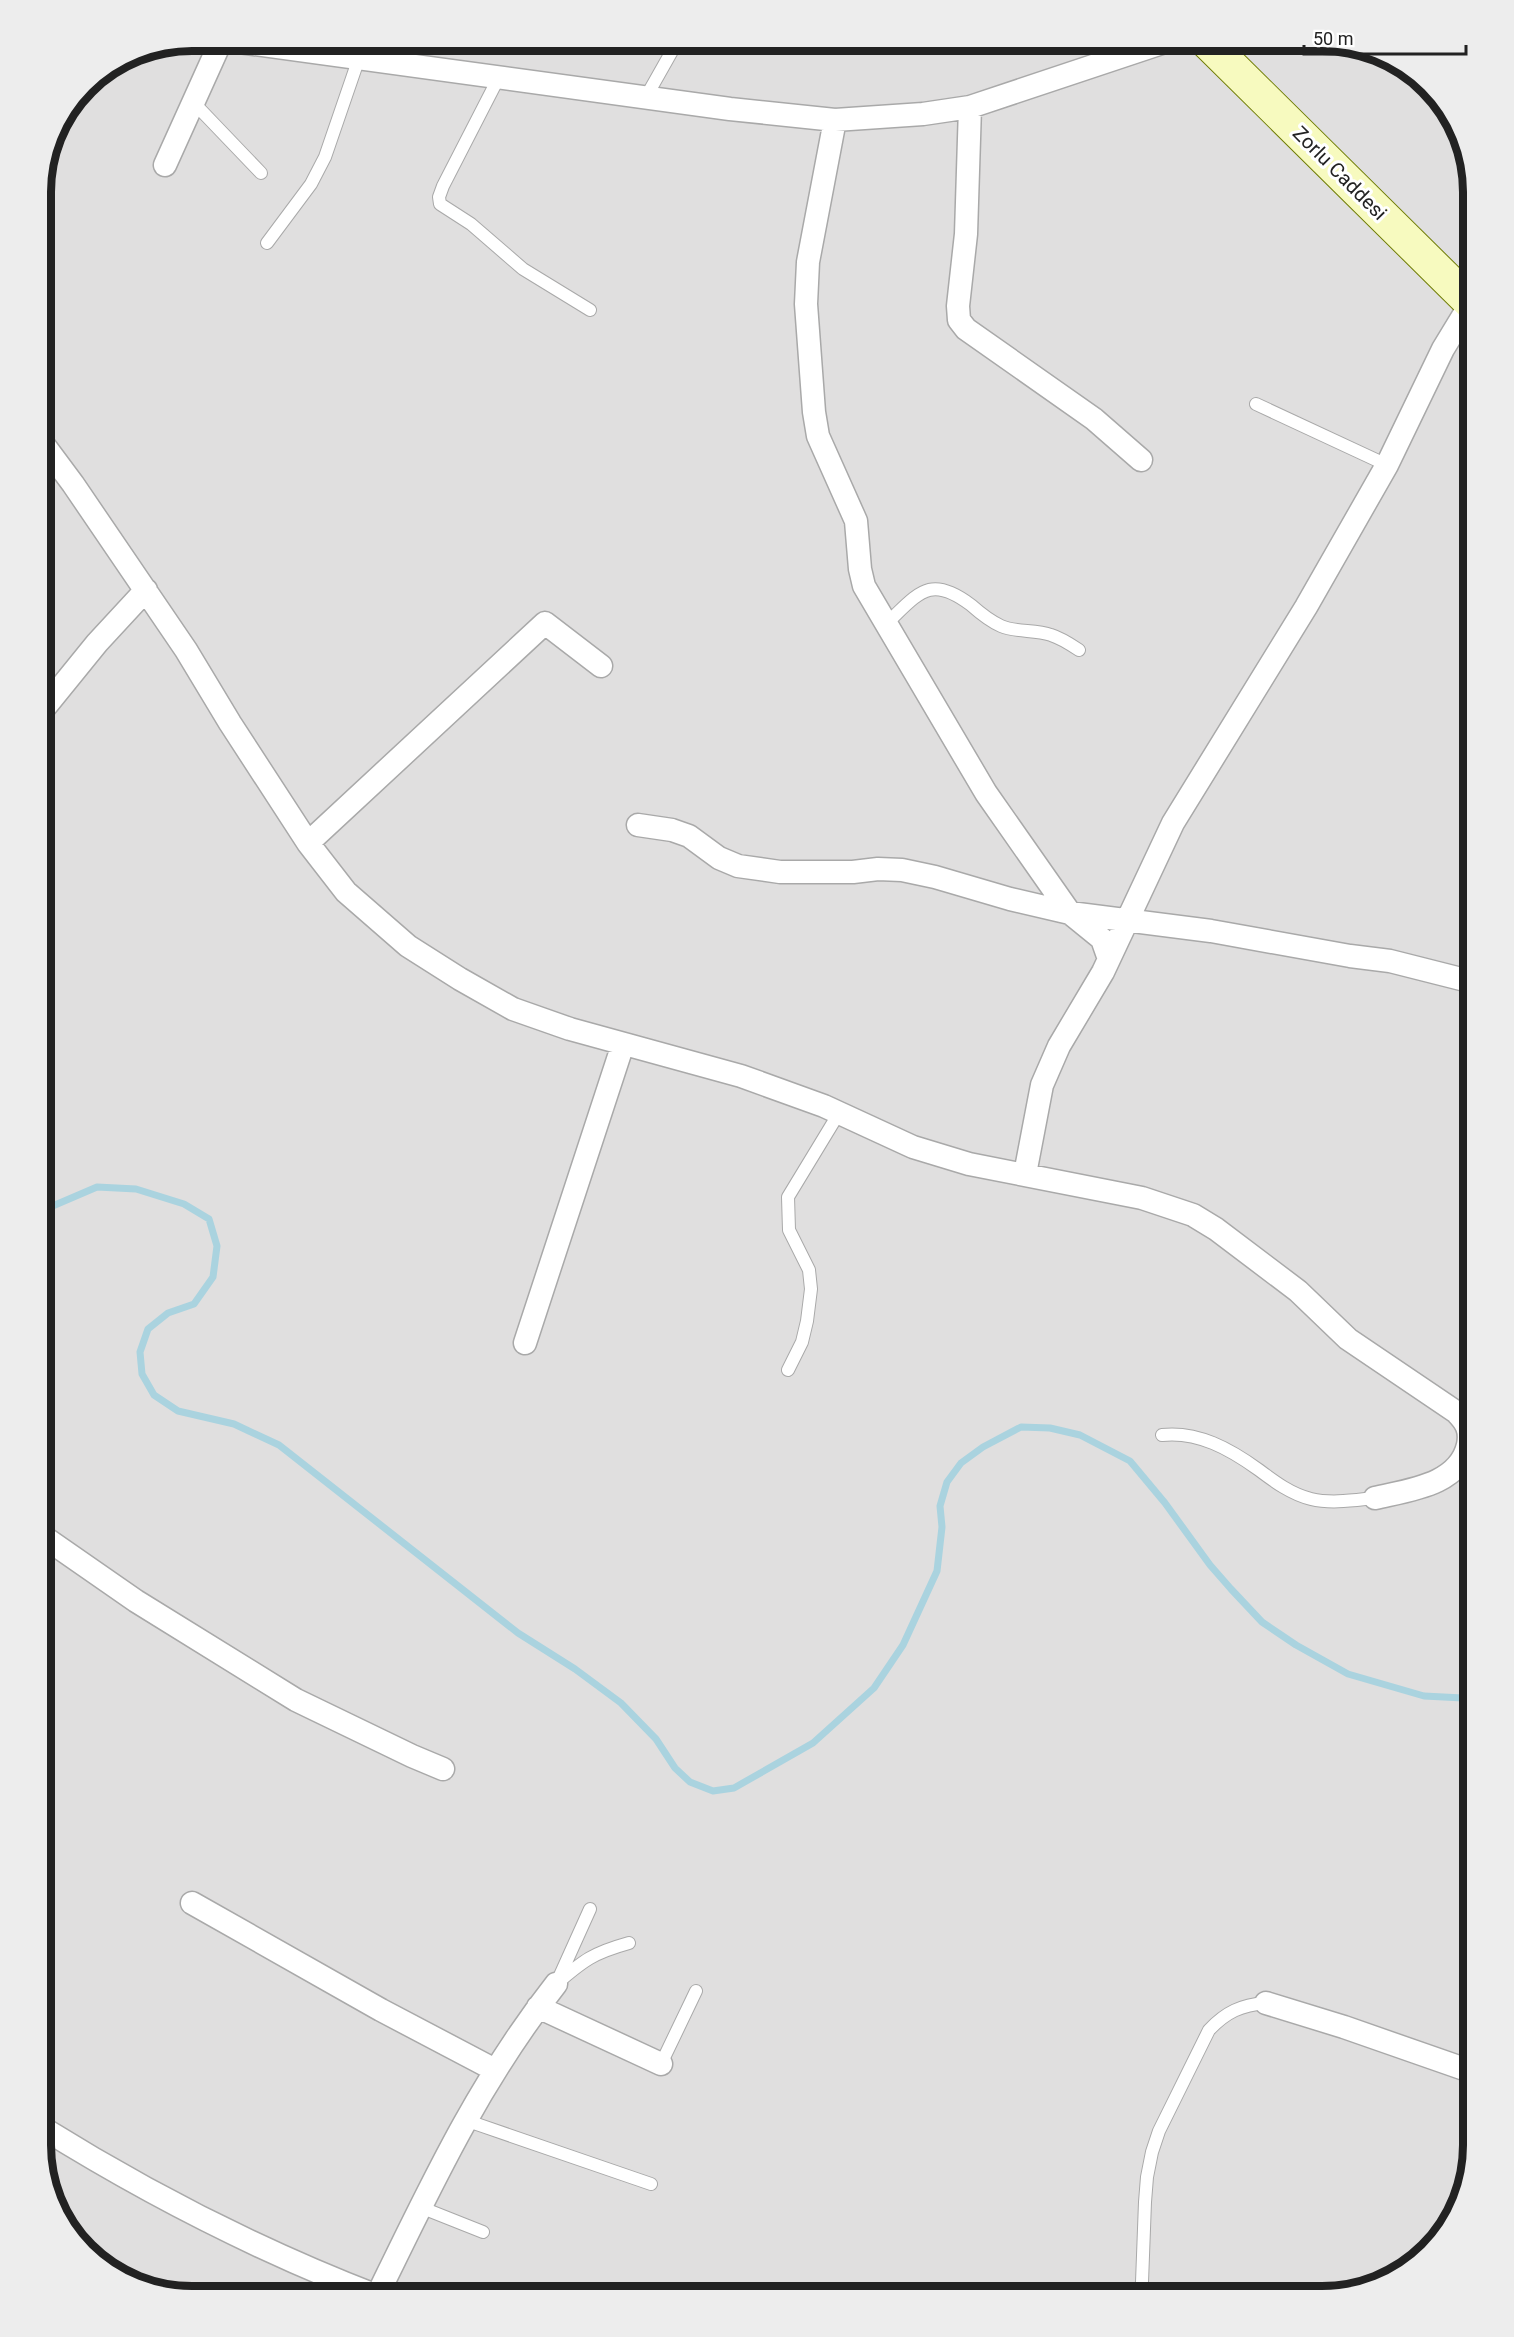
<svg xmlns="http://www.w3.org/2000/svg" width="1514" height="2337" viewBox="0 0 1514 2337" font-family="Roboto,sans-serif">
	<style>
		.residential { fill: #e0dfdf }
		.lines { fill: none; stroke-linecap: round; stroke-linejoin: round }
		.stream { stroke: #aad3df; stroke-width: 7 }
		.lane-casing { stroke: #a9a9a9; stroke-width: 14 }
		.street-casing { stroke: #a9a9a9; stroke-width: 25 }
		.secondary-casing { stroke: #707d05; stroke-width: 35 }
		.lane { stroke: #fff; stroke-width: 12 }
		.street { stroke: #fff; stroke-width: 22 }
		.secondary { stroke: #f7fabf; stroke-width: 33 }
		.labels { text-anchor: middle; stroke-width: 6; stroke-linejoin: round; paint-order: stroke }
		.street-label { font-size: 20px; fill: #222; stroke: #fff }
		.rim { fill: none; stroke: #222; stroke-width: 8 }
	</style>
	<rect width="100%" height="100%" fill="#f2efe9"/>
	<!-- residential -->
	<path class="residential" d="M192,41H1331L1398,61L1453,117L1473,192V2145L1453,2221L1397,2276L1322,2296H183L116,2276L61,2220L41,2145V183L52,134L85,85L134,52Z"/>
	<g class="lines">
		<!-- stream -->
		<path class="stream" d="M41,1211L97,1187L136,1189L184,1204L209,1219L217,1246L213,1277L194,1304L168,1313L148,1329L140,1352L142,1374L154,1395L178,1411L234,1424L279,1445L518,1633L575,1669L621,1703L656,1739L675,1768L690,1782L713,1791L734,1788L813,1743L874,1688L903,1645L937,1571L942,1527L940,1506L947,1482L961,1463L983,1447L1021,1427L1050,1428L1080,1435L1130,1461L1165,1503L1210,1565L1231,1589L1262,1622L1296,1645L1348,1674L1424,1696L1463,1698L1473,1695"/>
		<!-- lane casing -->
		<g class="lane-casing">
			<path id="lane" d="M499,77L443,186L439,197L440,204L471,224L523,269L590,310
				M646,97L672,51L675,41
				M193,102L261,173
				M267,243L311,184L325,157L359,58
				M1256,404L1387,465
				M887,623C919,593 930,574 971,605C980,613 990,621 1001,626C1017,633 1035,629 1051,635C1061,638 1070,644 1079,650
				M788,1370L802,1342L807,1321L811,1289L809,1270L789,1230L788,1197L839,1113
				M1162,1435C1198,1431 1230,1449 1259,1470C1275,1482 1291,1494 1311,1499C1332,1504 1355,1500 1375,1498
				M558,1980L590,1909
				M556,1984C584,1960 593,1953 629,1943
				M661,2064L696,1991
				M465,2120L651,2184
				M420,2207L483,2232
				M1139,2296L1142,2282L1145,2202L1147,2177L1152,2152L1159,2131L1209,2030C1226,2012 1241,2005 1266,2003"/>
		</g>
		<!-- street casing -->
		<g class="street-casing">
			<path id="street" d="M232,41L730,109L835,120L923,114L970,107L1168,41
				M970,107L966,234L958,306L959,320L966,329L1094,419L1141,460
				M835,120L808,262L806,304L814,412L818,436L856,521L860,569L864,586L986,793L1070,913L1102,939L1109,959
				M165,165L221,41
				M41,441L73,484L186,650L230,723L308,843L346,892L408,946L460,979L513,1009L570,1029L741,1076L824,1106L913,1147L969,1164L1142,1198L1193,1215L1216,1229L1298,1291L1348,1339L1456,1412C1466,1422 1471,1430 1468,1445C1459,1485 1409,1490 1375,1498
				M41,712L97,643L146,590
				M638,825L672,830L689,836L719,858L738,866L780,872H853L878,869L902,870L935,877L1010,899L1070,913L1211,931L1350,956L1390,961L1473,982
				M308,843L545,623L601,666
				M1025,1174L1042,1085L1059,1046L1103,972L1173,823L1306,607L1387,465L1443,349L1471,303
				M525,1343L623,1044
				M41,1535L136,1601L296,1700L412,1756L443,1769
				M192,1903L381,2010L495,2070
				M1266,2003L1344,2027L1473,2072
				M538,2007L661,2064
				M41,2127C147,2193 260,2251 377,2296
				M377,2296C431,2185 479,2082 556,1984"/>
		</g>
		<!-- secondary casing -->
		<g class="secondary-casing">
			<path id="secondary" d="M1206,41L1473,305"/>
		</g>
		<!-- lane -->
		<use href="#lane" class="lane"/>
		<!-- street -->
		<use href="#street" class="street"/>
		<!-- secondary -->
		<use href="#secondary" class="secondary"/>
	</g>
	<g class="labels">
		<!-- street labels -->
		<g class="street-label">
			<text transform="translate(1340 173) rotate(45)" y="7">Zorlu Caddesi</text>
		</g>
	</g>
	<!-- crop -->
	<path d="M0 0H1514V2337H0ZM192 51H1322A141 141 0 0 1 1463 192V2145A141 141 0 0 1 1322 2286H192A141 141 0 0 1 51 2145V192A141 141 0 0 1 192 51Z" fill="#ededed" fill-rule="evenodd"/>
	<path class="rim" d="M192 51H1322A141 141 0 0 1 1463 192V2145A141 141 0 0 1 1322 2286H192A141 141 0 0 1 51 2145V192A141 141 0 0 1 192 51Z"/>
	<!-- scale -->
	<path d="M1304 45v9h162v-9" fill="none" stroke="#222222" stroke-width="3"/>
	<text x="1313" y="45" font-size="18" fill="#222222" stroke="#ffffff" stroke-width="4.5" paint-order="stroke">50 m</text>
</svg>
